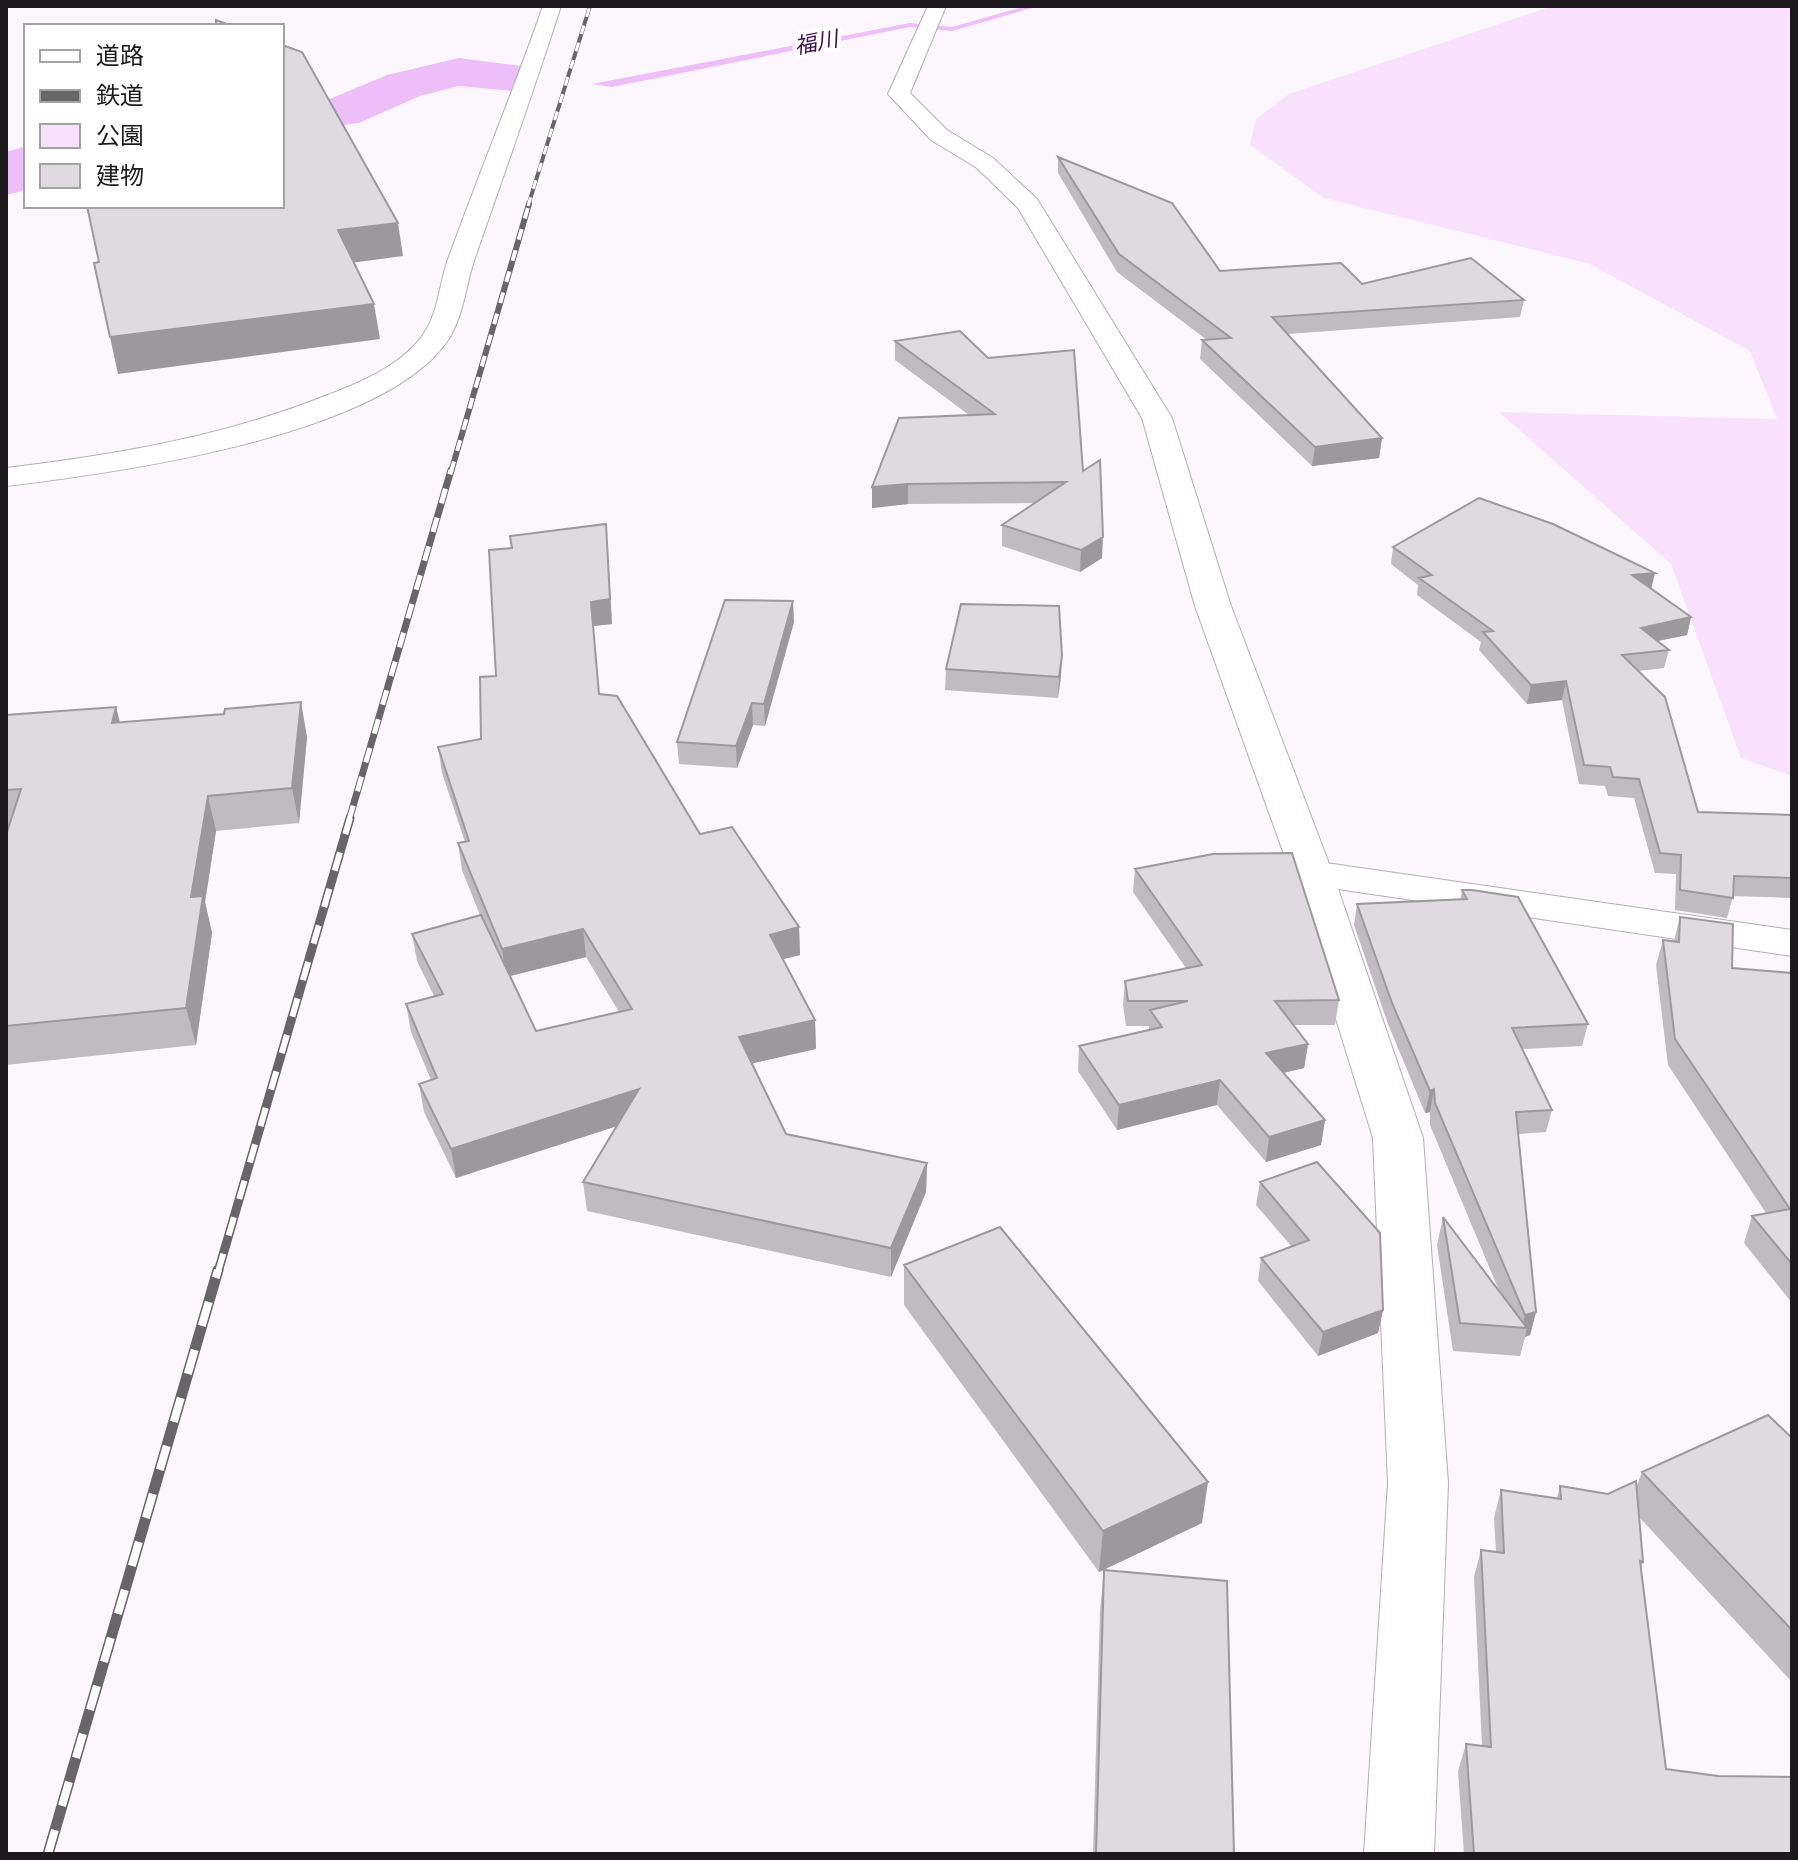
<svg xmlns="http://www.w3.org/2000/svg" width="1798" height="1860" viewBox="0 0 1798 1860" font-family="Overpass,'Noto Sans JP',sans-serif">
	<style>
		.green { fill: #f9e1fe }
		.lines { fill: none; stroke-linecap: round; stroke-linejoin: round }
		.stream { fill: #eebef8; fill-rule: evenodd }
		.river { fill: #eebef8; fill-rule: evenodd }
		.minor-casing { stroke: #b3aeb4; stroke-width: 2 }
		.tertiary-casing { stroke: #b3aeb4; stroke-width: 2 }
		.minor { fill: #fff; fill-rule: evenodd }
		.tertiary { fill: #fff; fill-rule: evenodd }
		.rail-far4-casing { stroke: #686569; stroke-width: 4 }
		.rail-far3-casing { stroke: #686569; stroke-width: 6 }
		.rail-far2-casing { stroke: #686569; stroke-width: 7 }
		.rail-far1-casing { stroke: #686569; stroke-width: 9 }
		.rail-casing { stroke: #686569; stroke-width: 11 }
		.rail-far4 { stroke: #fff; stroke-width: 3; stroke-dasharray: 9; stroke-linecap: butt }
		.rail-far3 { stroke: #fff; stroke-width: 4; stroke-dasharray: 11; stroke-linecap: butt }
		.rail-far2 { stroke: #fff; stroke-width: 5; stroke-dasharray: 15; stroke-linecap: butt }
		.rail-far1 { stroke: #fff; stroke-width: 6; stroke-dasharray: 19; stroke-linecap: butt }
		.rail { stroke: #fff; stroke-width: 8; stroke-dasharray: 25; stroke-linecap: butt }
		.wall { fill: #c0bbc1; fill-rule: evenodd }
		.shaded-wall { fill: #9c999d }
		.building { fill: #dfdae0; stroke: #9c999d; stroke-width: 2 }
		.labels { text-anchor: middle; stroke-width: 8; stroke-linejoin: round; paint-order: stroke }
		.far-water-label { font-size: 22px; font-style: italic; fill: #430c4d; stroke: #fff }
	</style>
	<rect width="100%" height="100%" fill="#fcf6fd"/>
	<!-- green -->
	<path class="green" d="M1553,6H1792V776L1741,758L1671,564L1499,412L1777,419L1750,351L1590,264L1324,198L1250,145L1256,119L1289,94Z"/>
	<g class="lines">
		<!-- stream -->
		<path class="stream" d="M1026,6H1039L952,31L910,27L612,87L592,84L910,23L952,27Z"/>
		<!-- river -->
		<path class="river" d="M459,58L529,67L536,77L529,87L512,91L459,86L420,96L359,123L282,133V103L332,98L387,75Z
			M26,146V190L6,195V152Z"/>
		<!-- minor casing -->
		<g class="minor-casing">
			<path id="minor" d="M928,6H946L910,93L947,130L993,158L1037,199L1172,418L1231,606L1333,874L1423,1138L1448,1483L1434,1854H1364L1388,1483L1373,1138L1291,874L1195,606L1142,418L1018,208L977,168L931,140L888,94Z"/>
		</g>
		<!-- tertiary casing -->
		<g class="tertiary-casing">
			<path id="tertiary" d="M543,6H561C534,90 504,174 475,258C465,286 464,318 446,343C378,437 117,473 6,486V468C115,455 222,437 325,396C359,383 399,367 422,336C438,315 439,286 447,262C478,176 513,92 543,6Z
				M1312,861L1792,930V956L1297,883L1291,874L1297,865Z"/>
		</g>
		<!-- minor -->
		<use href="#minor" class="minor"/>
		<!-- tertiary -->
		<use href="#tertiary" class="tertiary"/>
		<!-- rail-far4 casing -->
		<g class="rail-far4-casing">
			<path id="rail-far4" d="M528,206L590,6"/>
		</g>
		<!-- rail-far3 casing -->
		<g class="rail-far3-casing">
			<path id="rail-far3" d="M451,472L529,204"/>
		</g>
		<!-- rail-far2 casing -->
		<g class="rail-far2-casing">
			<path id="rail-far2" d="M349,820L451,470"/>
		</g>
		<!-- rail-far1 casing -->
		<g class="rail-far1-casing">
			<path id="rail-far1" d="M218,1272L350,818"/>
		</g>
		<!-- rail casing -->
		<g class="rail-casing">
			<path id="rail" d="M48,1854L218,1270"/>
		</g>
		<!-- rail-far4 -->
		<use href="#rail-far4" class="rail-far4"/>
		<!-- rail-far3 -->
		<use href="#rail-far3" class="rail-far3"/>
		<!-- rail-far2 -->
		<use href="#rail-far2" class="rail-far2"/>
		<!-- rail-far1 -->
		<use href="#rail-far1" class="rail-far1"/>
		<!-- rail -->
		<use href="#rail" class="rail"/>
	</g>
	<!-- wall -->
	<path class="wall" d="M1058,157L1220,271L1524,300L1520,317L1288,334L1382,438L1379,458L1312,466L1200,359L1202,340H1207L1117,272L1058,173Z
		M895,341L1083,471L1102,558L1080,572L1002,546V525L1035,503L908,504L872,508V487L969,415L895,360Z
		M606,524L612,624L593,626L599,694L700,834L799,927L800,955L783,959L815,1020L816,1049L752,1063L786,1134L927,1163L926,1192L891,1277L587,1211L583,1182L617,1126L456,1178L424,1112L419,1084L431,1080L411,1032L406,1004L434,996L417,961L412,934L480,915L462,870L458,843L465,842L442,773L438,747L481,739L496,676L512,548L510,536ZM586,957L619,1012L536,1031L510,976Z
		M1393,547L1651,589L1691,617L1687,635L1658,641L1669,650L1664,668L1638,671L1698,812L1792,815V898L1733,896L1727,918L1675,910L1676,874L1655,873L1634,798L1608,796L1605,786L1579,784L1562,700L1527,704L1479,650L1481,642L1417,595L1418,585L1391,564Z
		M794,622L765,726L753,725L737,768L679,764L677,742Z
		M946,669L1061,676L1058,698L945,690Z
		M116,707L120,722L307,737L299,823L216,831L205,902L212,933L196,1045L6,1065V835L9,826H6V715Z
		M1135,869L1339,1000L1335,1025H1293L1308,1044L1304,1068L1283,1073L1325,1120L1321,1145L1266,1162L1217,1105L1117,1130L1078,1071L1079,1046L1149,1030V1026H1126L1123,1005L1125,981L1186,968L1133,892Z
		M1462,890L1588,1024L1582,1046L1522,1049L1552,1110L1546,1132L1518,1134L1536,1312L1530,1335L1525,1337L1520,1356L1453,1351L1437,1245L1443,1217L1500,1293L1430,1125V1112L1425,1113L1388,1024L1354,925L1357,904L1460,900Z
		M1680,917L1732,968L1792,973V1303L1744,1243L1752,1216L1766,1213L1668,1065L1656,965L1663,940L1674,941Z
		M1260,1182L1383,1310L1378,1333L1318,1356L1258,1281L1261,1258L1292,1247L1256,1205Z
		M904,1265L1202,1523L1099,1572L904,1305Z
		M1792,1438V1682L1639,1517L1643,1562L1641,1569L1666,1769L1792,1854H1464L1458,1771L1466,1744L1482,1746L1474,1577L1481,1550L1496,1552L1494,1518L1501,1490L1557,1498L1560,1486L1608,1494L1636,1488L1642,1472Z
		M1104,1570L1234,1854H1093L1100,1611Z"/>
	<!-- shaded-wall -->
	<path class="shaded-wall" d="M398,223L403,256L343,264L338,230Z
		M374,304L380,339L118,374L110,337Z
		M1382,438L1379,458L1312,466L1315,447Z
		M908,484V504L872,508V487Z
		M606,524L612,624L593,626L591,602Z
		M1103,537L1102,558L1080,572L1081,550Z
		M1655,573L1651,590L1632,575Z
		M793,601L794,622L765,726L764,704Z
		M1691,617L1687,635L1637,645L1641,628Z
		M1062,656L1061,676L1058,698L1059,677Z
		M1566,681L1562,700L1527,704L1531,685Z
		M301,702L307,737L299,823L292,788Z
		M752,703L753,725L737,768L736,746Z
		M116,707L124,741L112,723Z
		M208,796L216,831L205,902L212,933L196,1045L186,1008L191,897Z
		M799,927L800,955L772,962L770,935Z
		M583,929L586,957L506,977L502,949Z
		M815,1020L816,1049L741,1066L739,1037Z
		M1308,1044L1304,1068L1262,1078L1266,1053Z
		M1220,1080L1217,1105L1117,1130L1119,1105Z
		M639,1089L642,1118L456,1178L451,1149Z
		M1434,1089L1430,1112L1425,1113L1430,1091Z
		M1325,1120L1321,1145L1266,1162L1269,1137Z
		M927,1163L926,1192L891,1277V1248Z
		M1383,1310L1378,1333L1318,1356L1323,1332Z
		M1536,1312L1530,1335L1525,1337L1527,1328L1522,1327L1525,1315Z
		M1208,1482L1202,1523L1099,1572L1103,1531Z"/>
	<!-- building -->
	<path class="building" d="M216,20L232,26H216Z
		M282,45L302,52L398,223L338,230L374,304L110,337L94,263L99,262L87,206H282Z
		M1058,157L1172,203L1220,271L1341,263L1362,284L1471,258L1524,300L1272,317L1382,438L1315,447L1202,340L1231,338L1119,254Z
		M960,331L988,358L1074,350L1083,471L1100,460L1103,537L1081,550L1002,525L1066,482L908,484L872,487L899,418L995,414L895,341Z
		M1479,498L1553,524L1655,573L1632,575L1691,617L1641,628L1669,650L1622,655L1665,697L1698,812L1792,815V878L1734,876L1733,898L1680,890L1681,855L1660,853L1639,779L1613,777L1610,767L1584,765L1566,681L1531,685L1483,632L1493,631L1419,578L1432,575L1393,547Z
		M606,524L610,599L591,602L599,694L617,696L700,834L732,827L799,927L770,935L815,1020L739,1037L786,1134L927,1163L891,1248L583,1182L639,1089L451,1149L419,1084L437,1078L406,1004L443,994L412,934L481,915L536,1031L632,1009L583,929L502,949L458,843L469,841L438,747L481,739L480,677L496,676L489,550L512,548L510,536Z
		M725,600L793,601L764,704L752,703L736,746L677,742Z
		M961,604L1059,606L1062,656L1059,677L946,669Z
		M301,702L292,788L208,796L191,897L203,896L186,1008L6,1026V835L21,789L6,790V715L116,707L112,723L224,714L225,709Z
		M1292,853L1339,1000L1275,1001L1308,1044L1266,1053L1325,1120L1269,1137L1220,1080L1119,1105L1079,1046L1162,1027L1150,1010L1188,1001H1128L1125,981L1202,965L1135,869L1213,854Z
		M1462,890H1472L1518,897L1588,1024L1512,1028L1552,1110L1516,1112L1536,1312L1525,1315L1435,1103L1434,1089L1430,1091L1392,1003L1357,904L1467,899Z
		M1680,917L1733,924L1732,968L1792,973V1264L1752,1216L1790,1209L1675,1039L1663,940L1679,942Z
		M1317,1162L1380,1233L1383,1310L1323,1332L1261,1258L1309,1240L1260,1182Z
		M1443,1217L1527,1328L1460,1323Z
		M1000,1227L1208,1482L1103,1531L904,1265Z
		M1768,1415L1792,1438V1630L1642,1472Z
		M1636,1481L1643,1562L1640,1561L1666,1769L1718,1776L1792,1777V1854H1474L1466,1744L1491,1747L1481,1550L1504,1553L1501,1490L1561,1499L1560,1486L1608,1494Z
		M1104,1570L1227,1581L1234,1854H1096Z"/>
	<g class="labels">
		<!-- far-water labels -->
		<g class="far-water-label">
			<text transform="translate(816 42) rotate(-11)" y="8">福川</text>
		</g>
	</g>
	<!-- border -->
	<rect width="1798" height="1860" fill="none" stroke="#1b191b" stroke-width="16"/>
	<!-- legend -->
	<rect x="24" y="24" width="260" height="184" fill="#ffffff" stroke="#a4a3a4" stroke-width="2"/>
	<rect x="40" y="50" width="40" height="12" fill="#ffffff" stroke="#a4a3a4" stroke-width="2"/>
	<text x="96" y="64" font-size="24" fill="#1b191b">道路</text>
	<rect x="40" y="90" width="40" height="12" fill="#686569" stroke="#a4a3a4" stroke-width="2"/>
	<text x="96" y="104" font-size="24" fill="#1b191b">鉄道</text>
	<rect x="40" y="124" width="40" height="24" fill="#f9e1fe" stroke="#a4a3a4" stroke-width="2"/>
	<text x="96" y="144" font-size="24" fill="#1b191b">公園</text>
	<rect x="40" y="164" width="40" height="24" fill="#dfdae0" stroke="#a4a3a4" stroke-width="2"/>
	<text x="96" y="184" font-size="24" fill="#1b191b">建物</text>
</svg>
